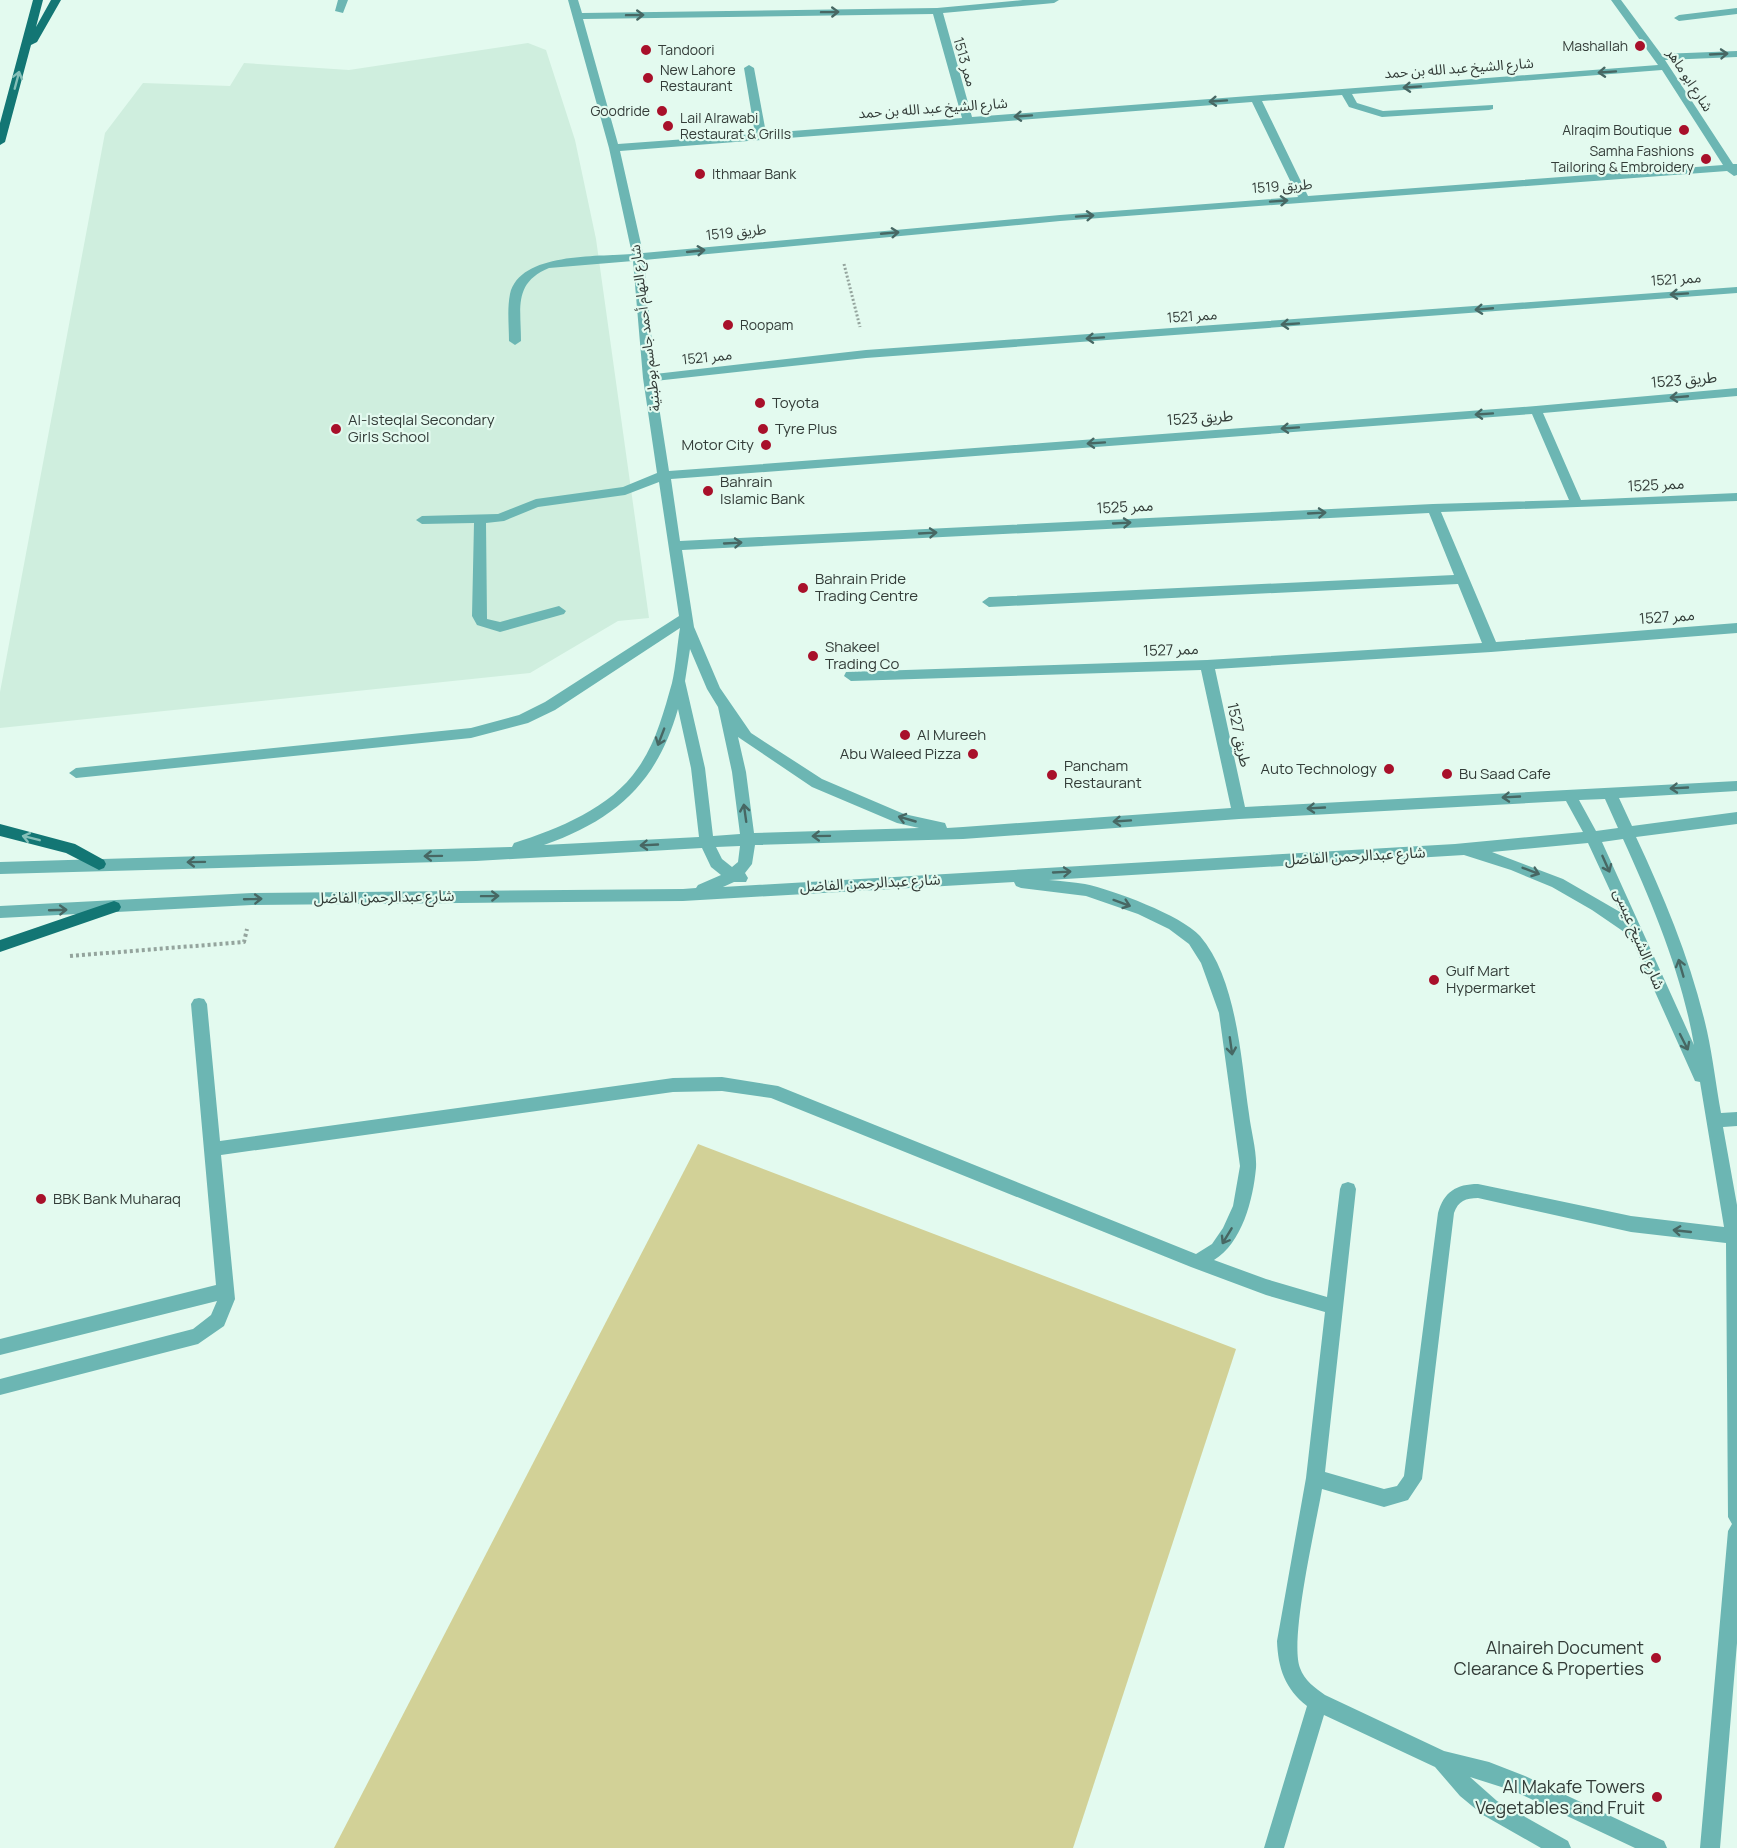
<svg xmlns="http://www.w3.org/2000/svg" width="1737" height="1848" viewBox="0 0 1737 1848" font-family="Manrope,'Noto Sans Arabic',sans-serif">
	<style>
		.built { fill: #cfeede }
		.green { fill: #d2d197 }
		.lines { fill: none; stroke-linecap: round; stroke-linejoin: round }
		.path-far1 { stroke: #94a49d; stroke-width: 3; stroke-dasharray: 2 2; stroke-linecap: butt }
		.path { stroke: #94a49d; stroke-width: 4; stroke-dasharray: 3 3; stroke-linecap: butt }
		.minor { fill: #6cb6b3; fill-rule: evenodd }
		.major { fill: #137674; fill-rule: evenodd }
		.oneway { stroke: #476763 }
		.oneway2 { stroke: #85bfb8 }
		.poi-dot { fill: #a8102a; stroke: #e3faef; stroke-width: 2 }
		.labels { text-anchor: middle; stroke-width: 4.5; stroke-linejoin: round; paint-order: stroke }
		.far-poi-label { font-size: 14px; fill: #333c38; stroke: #e3faef; text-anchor: start }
		.far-street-label { font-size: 14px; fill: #333c38; stroke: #e3faef }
		.street-label { font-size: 15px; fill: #333c38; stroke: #e3faef }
		.poi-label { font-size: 15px; fill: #333c38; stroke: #e3faef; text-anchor: start }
		.near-poi-label { font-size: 18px; fill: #333c38; stroke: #e3faef; text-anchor: end }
	</style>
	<rect width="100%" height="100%" fill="#e3faef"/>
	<!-- built -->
	<path class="built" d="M528,43L546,50L575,140L596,239L649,618L618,621L530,673L0,728V692L105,133L143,83L230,86L244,63L349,70Z"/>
	<!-- green -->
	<path class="green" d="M698,1144L1236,1349L1073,1848H334Z"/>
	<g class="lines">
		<!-- path-far1 -->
		<path class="path-far1" d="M844,264L860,327"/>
		<!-- path -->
		<path class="path" d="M70,956L244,942L247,929"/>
		<!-- minor -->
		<path class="minor" d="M338,0H348L343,13L335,11Z
			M568,0H578L582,13L937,8L1023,0H1059L1054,3L943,13L972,117L1658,65L1611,0H1621L1661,54L1737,51V57L1665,60L1733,164H1737V175L1734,176L1727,171L1060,221L644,260L655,374L866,350L1737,287V293L866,358L655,381L669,471L1536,406L1737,388V396L1543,413L1581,500L1737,493V501L1441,512L1496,642L1737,623V633L1491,652L1215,669L1245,807L1737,781V791L1619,798L1632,826L1737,812V824L1636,837C1665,899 1692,964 1707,1031C1713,1058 1716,1086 1721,1113L1737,1112V1126L1723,1127L1737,1205V1643L1720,1848H1700L1728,1531L1732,1524L1728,1517L1726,1243L1631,1232L1478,1198C1466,1198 1458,1201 1454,1213L1422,1479L1408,1500L1384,1507L1322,1489C1316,1525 1289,1640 1300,1668C1304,1680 1315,1688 1325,1695L1444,1751L1489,1762L1525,1776L1664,1841L1667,1848H1635L1514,1791L1470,1777L1497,1801L1568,1841L1571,1848H1541L1483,1815L1460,1796L1435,1767L1324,1715L1284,1848H1264L1307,1706C1285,1689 1278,1668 1277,1641L1306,1478L1325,1312L1266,1295L1191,1267L771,1098L722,1091L673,1092L221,1155L235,1299L224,1326L198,1344L0,1395V1379L193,1329L211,1315L217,1301L0,1355V1339L216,1285L191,1004L194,999L199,998L204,999L207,1004L220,1141L673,1078L722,1077L778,1086L1196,1254L1212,1244L1223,1228L1233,1206L1240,1166L1219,1013L1201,963L1189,944L1169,929L1138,914L1086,896L1021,888L1016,886L1014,882L683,901L252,905L0,918V906L252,893L683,889L696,888L698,885L721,875L711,867L702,848L476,861L0,874V862L512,847L514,843C558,829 611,808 638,768C656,743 664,711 672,683C676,666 677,646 680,628L555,710L528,723L471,738L76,778L69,773L76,768L471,728L519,715L545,702L679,616L659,482L625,495L538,507L504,521L486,523L487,619L500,622L559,606L566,611L564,614L500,632L477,625L472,616L474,523L422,524L416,520L422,516L498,514L536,499L623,487L657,473L643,378L633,261L549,268C513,283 521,308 521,341L515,345L509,341C509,326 507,309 510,294C520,252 597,257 632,254L609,148ZM933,14L962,118L766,133L754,68L749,65L744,68L755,134L618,144L583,19ZM1662,70L1723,165L1308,196L1262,101L1342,95L1349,107L1382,117L1489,110L1493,109V105L1383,111L1357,103L1352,94ZM1252,102L1298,197L1060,215L643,253L620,151ZM1532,414L1569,500L1433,504L680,541L671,479ZM1429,513L1454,575L989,597L982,602L989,607L1458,584L1482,643L1207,660L846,672L844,676L851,681L1201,670L1231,808L963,827L947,828L945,823L904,814L822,779L751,733L720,688L694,627L682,550ZM690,649L707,689L718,707L732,772L740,834L713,836L705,768L685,681ZM678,709L691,768L699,837L544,845C615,820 657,783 678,709ZM738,737L812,787L897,823L919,828L754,833L746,772ZM1605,799L1618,828L1596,831L1579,800ZM1566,801L1583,832L1455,844L723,887L734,882H746L748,878L745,873L752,864L755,845L963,839L1239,819ZM1623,839C1652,903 1682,974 1694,1045L1602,842ZM1588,843L1620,912L1563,879L1492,852ZM740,846L738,862L732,867L722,859L716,847ZM1464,855L1511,870L1552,887L1592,910L1630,936L1695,1081L1700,1082L1724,1227L1631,1216L1478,1184C1456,1184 1444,1192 1438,1213L1404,1476L1397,1486L1384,1489L1325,1472L1356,1189L1354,1184L1348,1182L1342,1184L1340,1189L1327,1297L1266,1279L1214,1260C1242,1243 1253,1200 1256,1168C1257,1151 1251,1131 1249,1114C1241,1060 1237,979 1200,936C1181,915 1113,890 1085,884C1073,882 1061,881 1049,880Z
			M1737,8V14L1679,21L1674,18L1679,15Z"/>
		<!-- major -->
		<path class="major" d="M33,0H43L36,27L51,0H61L37,42L31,45L5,142L0,145V123Z
			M0,824L75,844L104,860L106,864L104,868L99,870L66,853L0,836Z
			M114,901L119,903L121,907L119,911L0,952V940Z"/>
	</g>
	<!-- one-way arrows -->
	<defs><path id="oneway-shaft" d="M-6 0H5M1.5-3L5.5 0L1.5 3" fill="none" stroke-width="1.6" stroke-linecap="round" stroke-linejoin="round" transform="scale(1.5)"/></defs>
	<g class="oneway">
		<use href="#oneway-shaft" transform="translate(830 12) rotate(-1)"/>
		<use href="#oneway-shaft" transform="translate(635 15) rotate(-1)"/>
		<use href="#oneway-shaft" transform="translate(1719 54) rotate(-3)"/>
		<use href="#oneway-shaft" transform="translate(1607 72) rotate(176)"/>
		<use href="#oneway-shaft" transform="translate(1412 87) rotate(176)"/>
		<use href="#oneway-shaft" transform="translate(1218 101) rotate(176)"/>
		<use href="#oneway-shaft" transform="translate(1023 116) rotate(176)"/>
		<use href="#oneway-shaft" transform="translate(1279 201) rotate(-4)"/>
		<use href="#oneway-shaft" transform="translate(1085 216) rotate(-4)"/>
		<use href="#oneway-shaft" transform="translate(890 233) rotate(-5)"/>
		<use href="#oneway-shaft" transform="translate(696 251) rotate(-6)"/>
		<use href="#oneway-shaft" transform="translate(1679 294) rotate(176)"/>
		<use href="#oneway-shaft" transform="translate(1484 309) rotate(175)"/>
		<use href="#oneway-shaft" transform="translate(1290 324) rotate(176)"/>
		<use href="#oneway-shaft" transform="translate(1095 338) rotate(176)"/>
		<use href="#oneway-shaft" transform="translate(1679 397) rotate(175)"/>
		<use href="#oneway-shaft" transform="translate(1484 414) rotate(176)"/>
		<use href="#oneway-shaft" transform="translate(1290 428) rotate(176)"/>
		<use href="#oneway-shaft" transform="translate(1096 443) rotate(176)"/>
		<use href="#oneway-shaft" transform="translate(1317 513) rotate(-3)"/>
		<use href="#oneway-shaft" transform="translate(1122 523) rotate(-3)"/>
		<use href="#oneway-shaft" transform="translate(928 533) rotate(-3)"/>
		<use href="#oneway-shaft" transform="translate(733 543) rotate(-3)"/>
		<use href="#oneway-shaft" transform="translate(661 737) rotate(111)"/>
		<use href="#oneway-shaft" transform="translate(1679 788) rotate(177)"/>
		<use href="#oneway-shaft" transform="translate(1511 797) rotate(177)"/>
		<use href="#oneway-shaft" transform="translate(1316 808) rotate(177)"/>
		<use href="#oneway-shaft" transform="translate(745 813) rotate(-98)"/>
		<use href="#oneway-shaft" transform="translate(907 819) rotate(-164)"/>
		<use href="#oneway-shaft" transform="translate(1122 821) rotate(176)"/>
		<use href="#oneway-shaft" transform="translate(821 836) rotate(179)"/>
		<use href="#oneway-shaft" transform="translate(649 845) rotate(177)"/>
		<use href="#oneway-shaft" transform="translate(433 856) rotate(179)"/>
		<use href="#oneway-shaft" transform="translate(196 862) rotate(179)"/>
		<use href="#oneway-shaft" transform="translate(1606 864) rotate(66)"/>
		<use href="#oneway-shaft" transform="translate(1531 871) rotate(21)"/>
		<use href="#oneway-shaft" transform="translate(1062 872) rotate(-3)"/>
		<use href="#oneway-shaft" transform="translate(490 896) rotate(-1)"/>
		<use href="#oneway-shaft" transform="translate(253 899) rotate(-2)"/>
		<use href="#oneway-shaft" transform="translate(1122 903) rotate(20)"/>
		<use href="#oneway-shaft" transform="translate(58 910) rotate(-2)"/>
		<use href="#oneway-shaft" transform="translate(1681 968) rotate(-106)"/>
		<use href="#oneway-shaft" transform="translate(1684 1042) rotate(63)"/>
		<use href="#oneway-shaft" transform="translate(1231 1046) rotate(82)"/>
		<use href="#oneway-shaft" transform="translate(1682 1231) rotate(-174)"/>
		<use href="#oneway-shaft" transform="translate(1227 1236) rotate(121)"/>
	</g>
	<g class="oneway2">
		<use href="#oneway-shaft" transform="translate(17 80) rotate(-75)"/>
		<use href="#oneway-shaft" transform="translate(31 838) rotate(-166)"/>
	</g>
	<!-- markers -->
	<g class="poi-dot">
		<circle cx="1640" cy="46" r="6"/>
		<circle cx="646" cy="50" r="6"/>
		<circle cx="648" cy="78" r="6"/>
		<circle cx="662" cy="111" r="6"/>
		<circle cx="668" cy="126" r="6"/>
		<circle cx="1684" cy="130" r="6"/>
		<circle cx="1706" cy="159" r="6"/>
		<circle cx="700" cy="174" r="6"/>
		<circle cx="728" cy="325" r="6"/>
		<circle cx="760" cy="403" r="6"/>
		<circle cx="336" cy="429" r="6"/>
		<circle cx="763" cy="429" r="6"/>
		<circle cx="766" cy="445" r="6"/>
		<circle cx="708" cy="491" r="6"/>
		<circle cx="803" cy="588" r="6"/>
		<circle cx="813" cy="656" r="6"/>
		<circle cx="905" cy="735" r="6"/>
		<circle cx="973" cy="754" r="6"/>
		<circle cx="1389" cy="769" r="6"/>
		<circle cx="1447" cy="774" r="6"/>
		<circle cx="1052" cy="775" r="6"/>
		<circle cx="1434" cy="980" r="6"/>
		<circle cx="41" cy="1199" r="6"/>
		<circle cx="1656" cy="1658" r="6"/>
		<circle cx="1657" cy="1797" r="6"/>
	</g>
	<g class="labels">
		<!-- far-poi labels -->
		<g class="far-poi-label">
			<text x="1628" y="51" text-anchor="end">Mashallah</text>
			<text x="658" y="55">Tandoori</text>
			<text x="660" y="75">New Lahore<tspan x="660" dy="16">Restaurant</tspan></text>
			<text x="650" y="116" text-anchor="end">Goodride</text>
			<text x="680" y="123">Lail Alrawabi<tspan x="680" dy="16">Restaurat &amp; Grills</tspan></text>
			<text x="1672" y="135" text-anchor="end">Alraqim Boutique</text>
			<text x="1694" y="156" text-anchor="end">Samha Fashions<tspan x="1694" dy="16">Tailoring &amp; Embroidery</tspan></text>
			<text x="712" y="179">Ithmaar Bank</text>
			<text x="740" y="330">Roopam</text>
		</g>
		<!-- far-street labels -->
		<g class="far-street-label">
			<text transform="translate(965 62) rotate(74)" y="5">ممر 1513</text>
			<text transform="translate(1459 68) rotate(-4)" y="5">شارع الشيخ عبد الله بن حمد</text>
			<text transform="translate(1690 80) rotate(57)" y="5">شارع ابو ماهر</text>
			<text transform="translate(933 108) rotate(-4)" y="5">شارع الشيخ عبد الله بن حمد</text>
			<text transform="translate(1282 186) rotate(-4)" y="5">طريق 1519</text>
			<text transform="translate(736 232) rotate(-6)" y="5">طريق 1519</text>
			<text transform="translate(1676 279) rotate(-4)" y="5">ممر 1521</text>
			<text transform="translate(1192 316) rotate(-4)" y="5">ممر 1521</text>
			<text transform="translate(645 328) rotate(-97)" y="5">شارع النهام أحمد جاسم بوطبنية</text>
			<text transform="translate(707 357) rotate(-6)" y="5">ممر 1521</text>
		</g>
		<!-- street labels -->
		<g class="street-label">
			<text transform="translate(1684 380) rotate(-5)" y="5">طريق 1523</text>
			<text transform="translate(1200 418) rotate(-4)" y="5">طريق 1523</text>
			<text transform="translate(1656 485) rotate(-3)" y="5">ممر 1525</text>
			<text transform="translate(1125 507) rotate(-3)" y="5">ممر 1525</text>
			<text transform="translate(1667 617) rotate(-4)" y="5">ممر 1527</text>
			<text transform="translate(1171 650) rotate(-2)" y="5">ممر 1527</text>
			<text transform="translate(1239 735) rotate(78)" y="5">طريق 1527</text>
			<text transform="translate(1355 856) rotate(-3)" y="5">شارع عبدالرحمن الفاضل</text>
			<text transform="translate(870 883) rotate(-3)" y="5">شارع عبدالرحمن الفاضل</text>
			<text transform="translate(384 897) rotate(-1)" y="5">شارع عبدالرحمن الفاضل</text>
			<text transform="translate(1639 939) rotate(67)" y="5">شارع الشيخ عيسى</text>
		</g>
		<!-- poi labels -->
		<g class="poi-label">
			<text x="772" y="408">Toyota</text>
			<text x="348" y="425">Al-Isteqlal Secondary<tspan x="348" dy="17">Girls School</tspan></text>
			<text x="775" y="434">Tyre Plus</text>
			<text x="754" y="450" text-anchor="end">Motor City</text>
			<text x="720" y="487">Bahrain<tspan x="720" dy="17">Islamic Bank</tspan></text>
			<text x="815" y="584">Bahrain Pride<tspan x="815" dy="17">Trading Centre</tspan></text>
			<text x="825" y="652">Shakeel<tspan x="825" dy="17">Trading Co</tspan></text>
			<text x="917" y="740">Al Mureeh</text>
			<text x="961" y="759" text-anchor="end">Abu Waleed Pizza</text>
			<text x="1064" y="771">Pancham<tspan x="1064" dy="17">Restaurant</tspan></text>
			<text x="1377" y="774" text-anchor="end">Auto Technology</text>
			<text x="1459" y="779">Bu Saad Cafe</text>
			<text x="1446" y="976">Gulf Mart<tspan x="1446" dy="17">Hypermarket</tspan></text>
			<text x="53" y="1204">BBK Bank Muharaq</text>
		</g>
		<!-- near-poi labels -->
		<g class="near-poi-label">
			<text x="1644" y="1654">Alnaireh Document<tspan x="1644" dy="21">Clearance &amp; Properties</tspan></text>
			<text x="1645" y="1793">Al Makafe Towers<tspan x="1645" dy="21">Vegetables and Fruit</tspan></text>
		</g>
	</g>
</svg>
